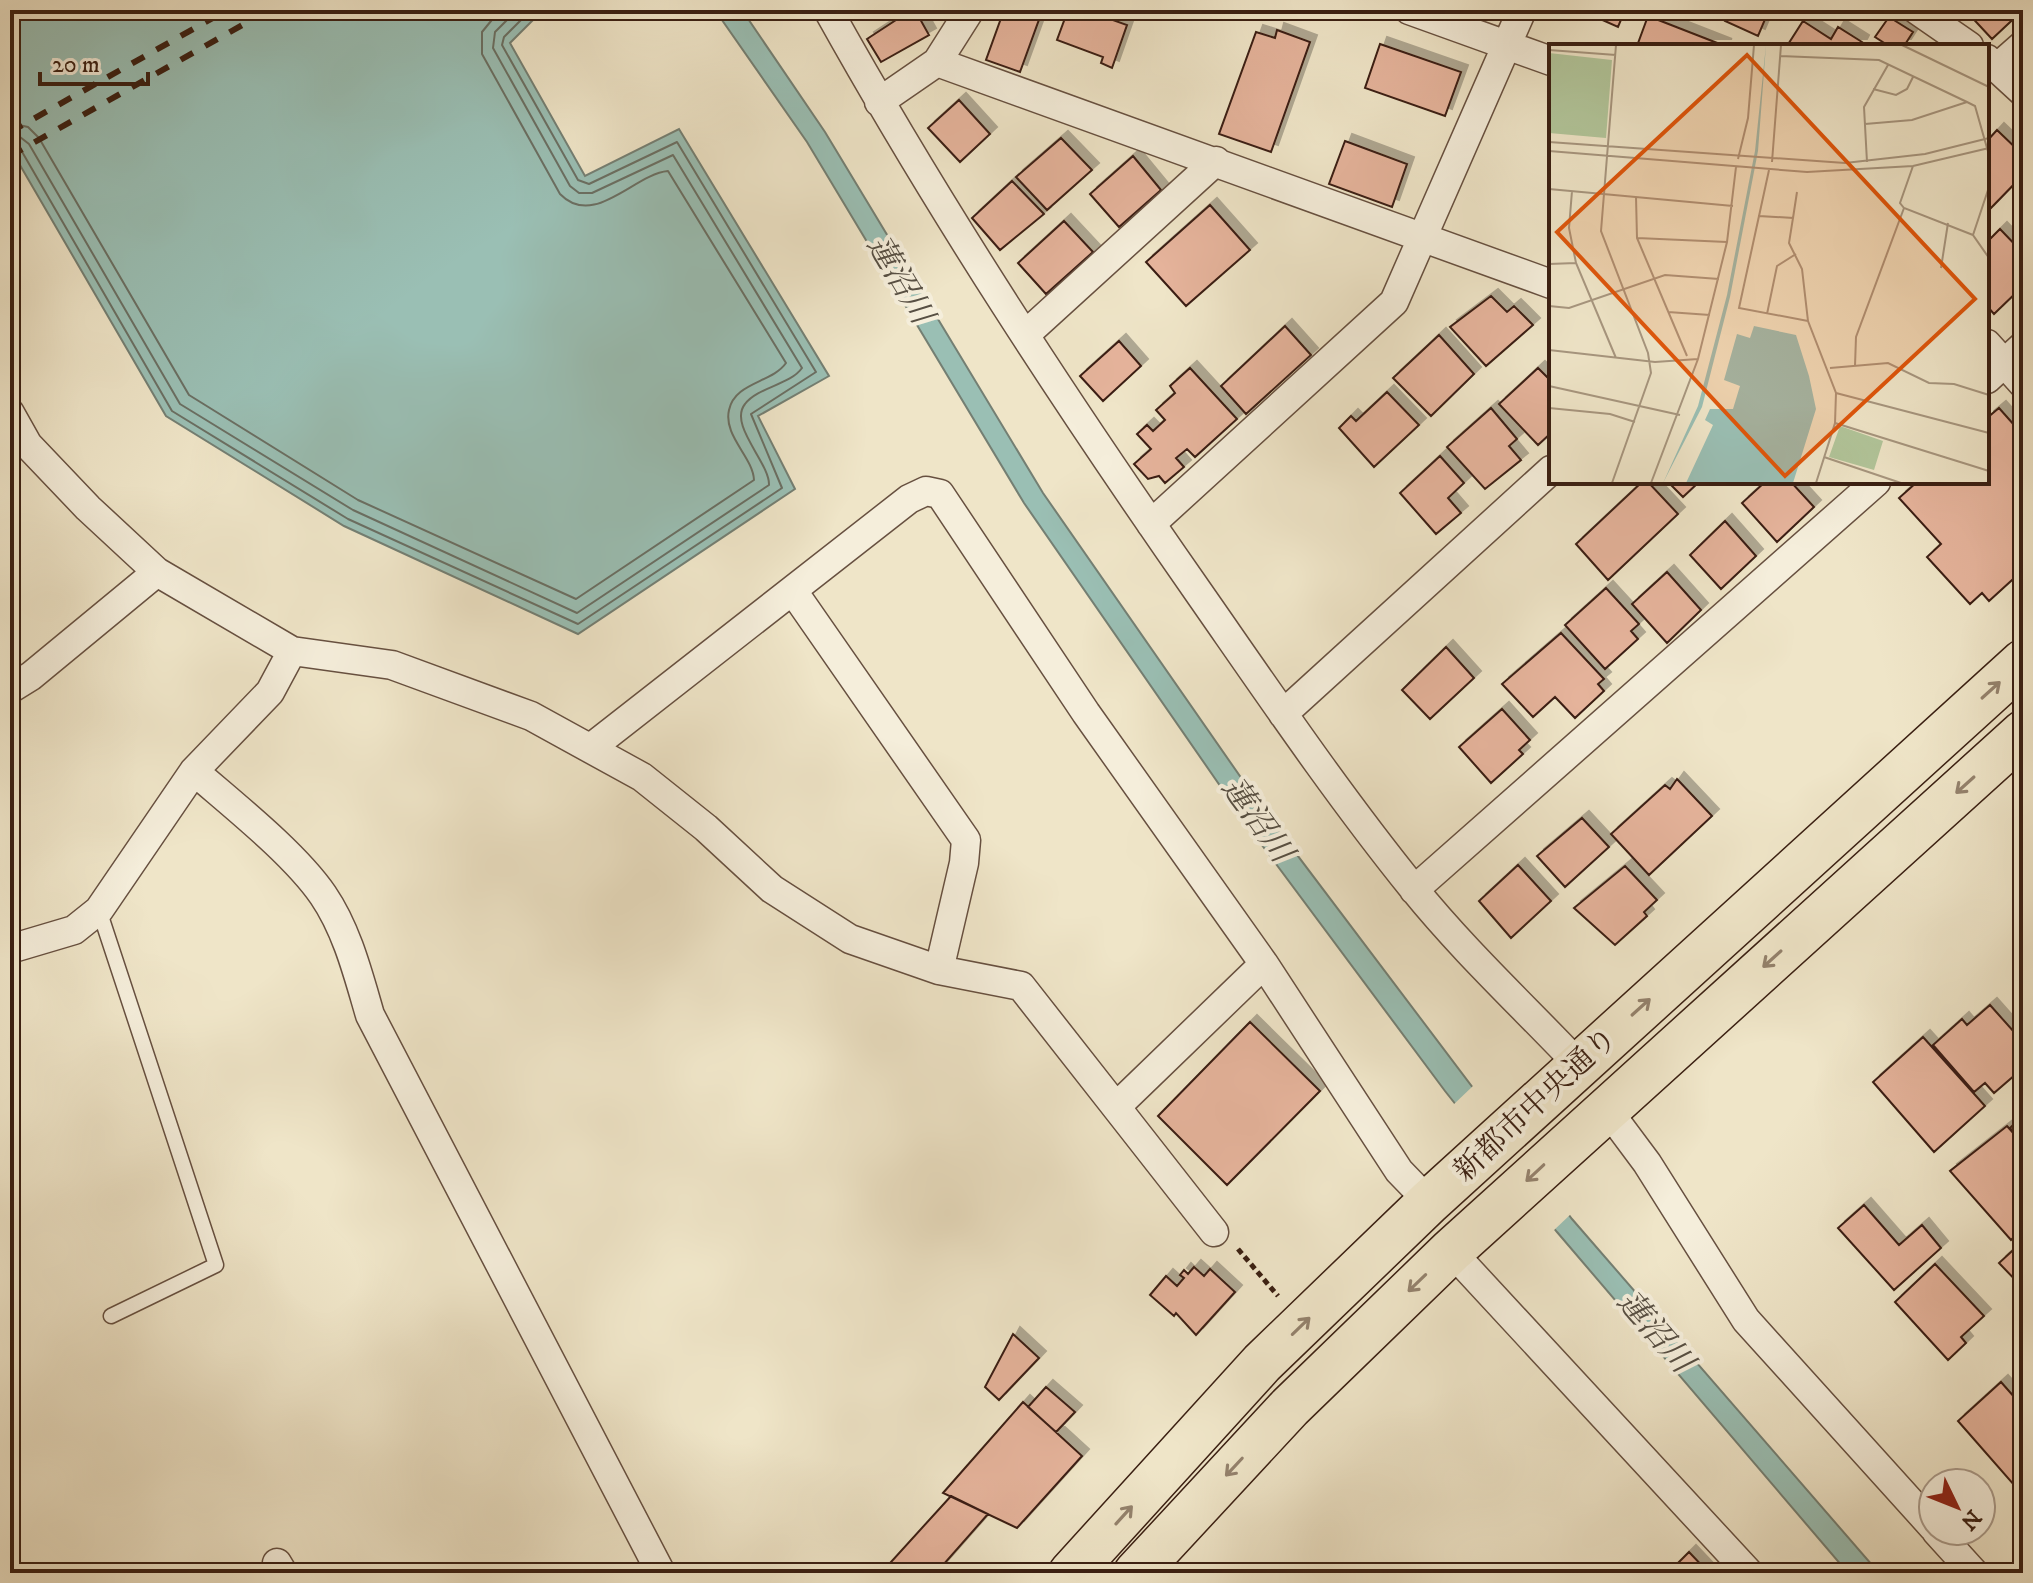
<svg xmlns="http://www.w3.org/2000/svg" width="2033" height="1583" viewBox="0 0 2033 1583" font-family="'IM FELL DW Pica','Noto Serif JP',serif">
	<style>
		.water { fill: #9abfb4; stroke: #747f73; stroke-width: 2 }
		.pier { fill: #efe5c8 }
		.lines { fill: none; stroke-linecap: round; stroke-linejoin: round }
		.shore { stroke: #6a6f63; stroke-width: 2 }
		.building { fill: #e5b39b; stroke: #3a1f12; stroke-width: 2; filter: url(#shadow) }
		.lane-casing { stroke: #675040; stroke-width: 17 }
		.street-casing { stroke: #675040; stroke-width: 31 }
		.primary-casing { stroke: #3a1f12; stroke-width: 47 }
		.path { stroke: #3a1f12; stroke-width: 5; stroke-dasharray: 6 4; stroke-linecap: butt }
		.lane { stroke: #f5eedb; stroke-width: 14 }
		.street { stroke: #f5eedb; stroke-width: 28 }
		.primary { stroke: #efe5c8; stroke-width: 44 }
		.rail { stroke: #3a1f12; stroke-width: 6; stroke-dasharray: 14 14; stroke-linecap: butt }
		.oneway { stroke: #94826d }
		.labels { text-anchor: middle; stroke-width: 8; stroke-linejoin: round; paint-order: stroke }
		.street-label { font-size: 30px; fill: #3a1f12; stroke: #f5eedb }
		.water-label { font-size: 32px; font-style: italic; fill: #574f43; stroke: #f5eedb }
		.inset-road { fill: none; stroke: #a7967f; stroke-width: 2 }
		.view { fill: #df560c; fill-opacity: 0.15; stroke: #df560c; stroke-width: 4 }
		.inset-edge { fill: none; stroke: #3a1f12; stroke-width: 4 }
	</style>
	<defs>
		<filter id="shadow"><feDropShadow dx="7" dy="-7" stdDeviation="0" flood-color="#0004"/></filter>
	</defs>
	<rect width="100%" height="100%" fill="#efe5c8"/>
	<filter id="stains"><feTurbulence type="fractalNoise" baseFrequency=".0025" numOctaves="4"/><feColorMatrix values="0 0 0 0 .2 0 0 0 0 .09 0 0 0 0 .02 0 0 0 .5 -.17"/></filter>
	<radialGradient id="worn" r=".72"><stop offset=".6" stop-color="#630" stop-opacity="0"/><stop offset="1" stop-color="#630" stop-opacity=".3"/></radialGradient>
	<!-- water -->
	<path class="water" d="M10,10H543L510,43L585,176L679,129L829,376L758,416L795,489L578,634L344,526L166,416L10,148Z
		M715,10H742L825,132L1043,493L1267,815L1572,1219L1879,1573H1848L1557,1232L1445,1091L1250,829L1024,503L807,142Z"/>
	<!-- pier -->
	<path class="pier" d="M1474,1085L1572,1213L1552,1232L1452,1106Z"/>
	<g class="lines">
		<!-- shore -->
		<path class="shore" d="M10,123L28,127L39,138L189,395L358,500L576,599L754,480C753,457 723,436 729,410C735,382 772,383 786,363L668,171C634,174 594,229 560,194L482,54V32L500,10
			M10,135L20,137L29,144L180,404L353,510L577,613L769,485C770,463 728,425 745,404C758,387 790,385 802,368L673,155L592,193H579L570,186L493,48L495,32L517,10
			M10,145L21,150L172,411L348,519L578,624L782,488L751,414L816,372L677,142L589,184L578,180L502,45L504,37L531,10"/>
	</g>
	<!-- building -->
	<path class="building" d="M890,10H915L929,35L881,62L867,39L896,20Z
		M1004,10H1029L1041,14L1020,72L986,60Z
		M1068,10H1085L1127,25L1112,68L1101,63L1103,57L1057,40Z
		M1580,10H1625L1618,27Z
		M1729,10H1769L1758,36L1725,21Z
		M1965,10H2023L1992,39Z
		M1648,16L1725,46H1637Z
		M1889,17L1913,32L1904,46H1889L1875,37Z
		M1803,21L1831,39L1838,27L1862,42L1860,46H1787Z
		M1277,30L1310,42L1271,152L1219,134L1256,32L1275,38Z
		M1380,44L1461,72L1445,116L1365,88Z
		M959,100L990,134L960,162L928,128Z
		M1997,130L2023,155V175L1988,211L1987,141Z
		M1061,138L1092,170L1047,210L1016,177Z
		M1345,141L1407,164L1392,207L1329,184Z
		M1133,156L1161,190L1119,227L1090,194Z
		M1012,181L1044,214L1000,250L972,218Z
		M1210,205L1250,250L1186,306L1146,262Z
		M1064,221L1093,252L1046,294L1018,263Z
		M2000,229L2023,253V286L1994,314L1987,306V242Z
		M1491,296L1507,312L1514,306L1533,325L1486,366L1450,327Z
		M1285,326L1311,355L1246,414L1221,386Z
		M1439,335L1474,374L1431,416L1393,378Z
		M1119,341L1141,366L1103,401L1080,376Z
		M1190,368L1237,419L1195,457L1187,449L1176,458L1184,467L1165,483L1159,476L1148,479L1134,464L1151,449L1137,434L1147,425L1153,431L1165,420L1156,410L1175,393L1170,386Z
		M1538,368L1551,381V433L1538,445L1499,404Z
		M1387,392L1419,425L1374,467L1339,428L1351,416L1356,421Z
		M1491,408L1517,439L1509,446L1521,460L1485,489L1447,447Z
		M1999,408L2023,435V570L1989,601L1982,593L1970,604L1927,557L1941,544L1899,498L1917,482H1987V418Z
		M1440,456L1464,483L1448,498L1461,513L1436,534L1400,493Z
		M1642,482H1648L1678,514L1608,580L1576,544Z
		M1668,482H1699L1683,497Z
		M1765,482H1791L1814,507L1777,542L1742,503Z
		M1725,521L1756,556L1721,589L1690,555Z
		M1667,572L1701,610L1667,643L1632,604Z
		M1606,588L1639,624L1631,631L1638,639L1605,669L1565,625Z
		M1561,633L1604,679L1598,684L1604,691L1575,718L1555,697L1533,717L1502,684Z
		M1446,647L1474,678L1430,719L1402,690Z
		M1502,709L1530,740L1519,750L1523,754L1491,783L1459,747Z
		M1677,779L1712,816L1649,875L1611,834L1665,785L1670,789Z
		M1582,818L1609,847L1565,887L1537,856Z
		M1518,865L1551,901L1511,938L1479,901Z
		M1625,866L1657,900L1644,912L1647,916L1615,945L1574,908Z
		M1990,1005L2023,1042V1068L1994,1093L1985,1083L1974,1092L1933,1045L1962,1019L1967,1025Z
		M1250,1022L1320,1091L1227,1185L1158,1116Z
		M1923,1037L1985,1106L1934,1152L1873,1082Z
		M2023,1109V1142L2010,1128L2020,1118L2017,1114Z
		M2007,1126L2023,1144V1228L2011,1240L1950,1171Z
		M1864,1205L1899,1245L1922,1225L1941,1248L1894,1290L1838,1228Z
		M2023,1241V1288L1999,1263Z
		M1935,1264L1984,1316L1961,1337L1966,1343L1948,1360L1895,1302Z
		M1194,1267L1204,1276L1210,1269L1235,1292L1196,1335L1176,1313L1174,1316L1150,1295L1166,1276L1177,1286L1184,1278L1180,1275L1184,1270L1188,1274Z
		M1013,1334L1039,1358L999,1400L985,1387Z
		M2001,1382L2023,1407V1478L2014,1485L1958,1421Z
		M1046,1387L1075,1412L1056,1432L1028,1407Z
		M1023,1402L1082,1456L1017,1528L943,1493Z
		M951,1496L988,1514L936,1573H881Z
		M1689,1552L1709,1573H1668Z"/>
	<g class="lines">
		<!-- lane casing -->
		<g class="lane-casing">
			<path id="lane" d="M99,910L216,1265L111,1316"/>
		</g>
		<!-- street casing -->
		<g class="street-casing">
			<path id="street" d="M828,10C940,211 1067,404 1199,593C1268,692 1337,794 1413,888C1463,950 1523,1006 1578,1064
				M1409,10L1551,61
				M1917,10L1969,46
				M1987,59L2023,92
				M937,62L1551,284
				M1998,67L2023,45
				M879,102L937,62L970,10
				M1025,335L1216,161
				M1987,344L2023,384
				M1987,379L2023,346
				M10,413L28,445L88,508L157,572L292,651L392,665L531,716L642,777L706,828L772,889L850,939L939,970L1021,986L1116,1107L1264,964L1399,1171L1429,1202
				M1151,524L1394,302L1522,10
				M793,591L966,840L964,863L939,970
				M10,689L31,676L157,572
				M1283,714L1551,470
				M592,747L909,499L926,491L940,494L1086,713L1264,964
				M194,771C233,805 294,853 323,895C347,930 358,974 370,1015L661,1573
				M1414,890L1876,482
				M10,949L74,930L99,910L194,771L270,692L292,651
				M1116,1107L1214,1232
				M1606,1108L1647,1163L1746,1320L1933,1527
				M1451,1251L1749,1573
				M1936,1531L1974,1573
				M277,1563L283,1573"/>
		</g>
		<!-- primary casing -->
		<g class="primary-casing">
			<path id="primary" d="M1071,1573L1262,1363L1429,1202L2023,662
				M1136,1573L1290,1407L1451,1251L2023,733"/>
		</g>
		<!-- path -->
		<path class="path" d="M1238,1249L1278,1296"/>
		<!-- lane -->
		<use href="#lane" class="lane"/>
		<!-- street -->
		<use href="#street" class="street"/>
		<!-- primary -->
		<use href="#primary" class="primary"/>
		<!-- rail -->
		<path class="rail" d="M10,132L227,10
			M10,156L269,10"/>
	</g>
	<!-- one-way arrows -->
	<defs><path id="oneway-shaft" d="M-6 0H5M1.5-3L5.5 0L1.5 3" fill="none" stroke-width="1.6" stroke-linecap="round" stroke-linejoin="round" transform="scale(2)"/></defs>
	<g class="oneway">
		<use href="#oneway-shaft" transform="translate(1991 690) rotate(-42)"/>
		<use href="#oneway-shaft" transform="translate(1965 785) rotate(138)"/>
		<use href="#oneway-shaft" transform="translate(1772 959) rotate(138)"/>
		<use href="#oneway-shaft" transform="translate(1641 1007) rotate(-42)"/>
		<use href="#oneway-shaft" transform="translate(1535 1173) rotate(137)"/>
		<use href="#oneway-shaft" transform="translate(1417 1283) rotate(136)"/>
		<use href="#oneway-shaft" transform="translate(1301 1326) rotate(-44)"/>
		<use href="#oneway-shaft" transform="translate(1234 1467) rotate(133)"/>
		<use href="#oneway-shaft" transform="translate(1124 1515) rotate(-48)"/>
	</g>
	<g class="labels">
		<!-- street labels -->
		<g class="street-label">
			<text transform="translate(1535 1104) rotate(-43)" y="10">新都市中央通り</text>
		</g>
		<!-- water labels -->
		<g class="water-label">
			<text transform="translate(901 279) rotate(59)" y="11">蓮沼川</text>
			<text transform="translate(1258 819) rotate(54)" y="11">蓮沼川</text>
			<text transform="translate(1656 1331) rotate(49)" y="11">蓮沼川</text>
		</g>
	</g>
	<!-- overview -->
	<g transform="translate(1549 44)">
		<rect width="440" height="440" fill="#efe5c8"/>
		<path d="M0,9L63,16L57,94L0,89ZM291,382L334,397L325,426L280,413Z" fill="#b2c69b"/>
		<path d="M217,1L209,107L181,253L153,363L114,439L149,362L178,251L206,107ZM205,282L247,291L260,332L267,365L244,439H137L164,381L156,376L161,365H184L191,342L175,336L188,290L201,294Z" fill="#9abfb4"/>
		<path class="inset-road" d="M353,1L440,43M0,6L67,11M231,12L330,16L418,58L426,62L440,111M324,45L347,51L358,45L364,33M316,80L363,76L418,58M0,98L296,119L376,110L440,94M0,107L258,128L364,122L440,104M189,115L199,74L205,1M223,118L232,1M318,118L315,63L339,21M364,122L351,159L355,164L424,191M220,126L210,172L244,174L240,199L253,225L259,277L287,349L286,379L267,439M440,143L424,191L440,214M0,145L184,162M23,147L20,184L27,219L67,314M87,153L88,194L138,312M210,172L190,264L259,277M244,174L248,148M88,194L178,198M0,220L27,219M392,224L399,179M0,262L20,264L116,231L170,235M119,268L161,271M218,270L228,222L247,210M0,306L106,318L149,315M306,322L307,293L355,164M281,324L339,319L380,339L405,340L440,351M0,342L131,371M287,349L440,389M0,364L61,370L86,378M286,379L440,427M275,413L352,439M63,439L102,329L99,309L52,187L67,1M102,439L149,315L178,198L187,123"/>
		<path class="view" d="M198,11L426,255L236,432L8,188Z"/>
		<rect width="440" height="440" class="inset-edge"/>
	</g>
	<!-- margin -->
	<rect width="2033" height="1583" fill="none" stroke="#efe5c8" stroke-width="40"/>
	<rect x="12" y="12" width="2009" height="1559" fill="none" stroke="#3a1f12" stroke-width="4"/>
	<rect x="20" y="20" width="1993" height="1543" fill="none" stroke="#3a1f12" stroke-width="2"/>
	<!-- north arrow -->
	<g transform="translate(1957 1507) rotate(133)"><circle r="38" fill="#f5eedb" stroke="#aa9b8b" stroke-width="2"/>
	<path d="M0-6L14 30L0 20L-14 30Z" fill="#8f2418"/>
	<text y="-12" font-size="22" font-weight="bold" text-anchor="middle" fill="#3a1f12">N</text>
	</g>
	<!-- scale -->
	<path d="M40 72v12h108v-12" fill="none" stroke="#3a1f12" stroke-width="4"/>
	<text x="52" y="72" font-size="24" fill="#3a1f12" stroke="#f5eedb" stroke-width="6" paint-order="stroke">20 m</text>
	<rect width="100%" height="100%" filter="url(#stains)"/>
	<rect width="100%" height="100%" fill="url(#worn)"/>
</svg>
